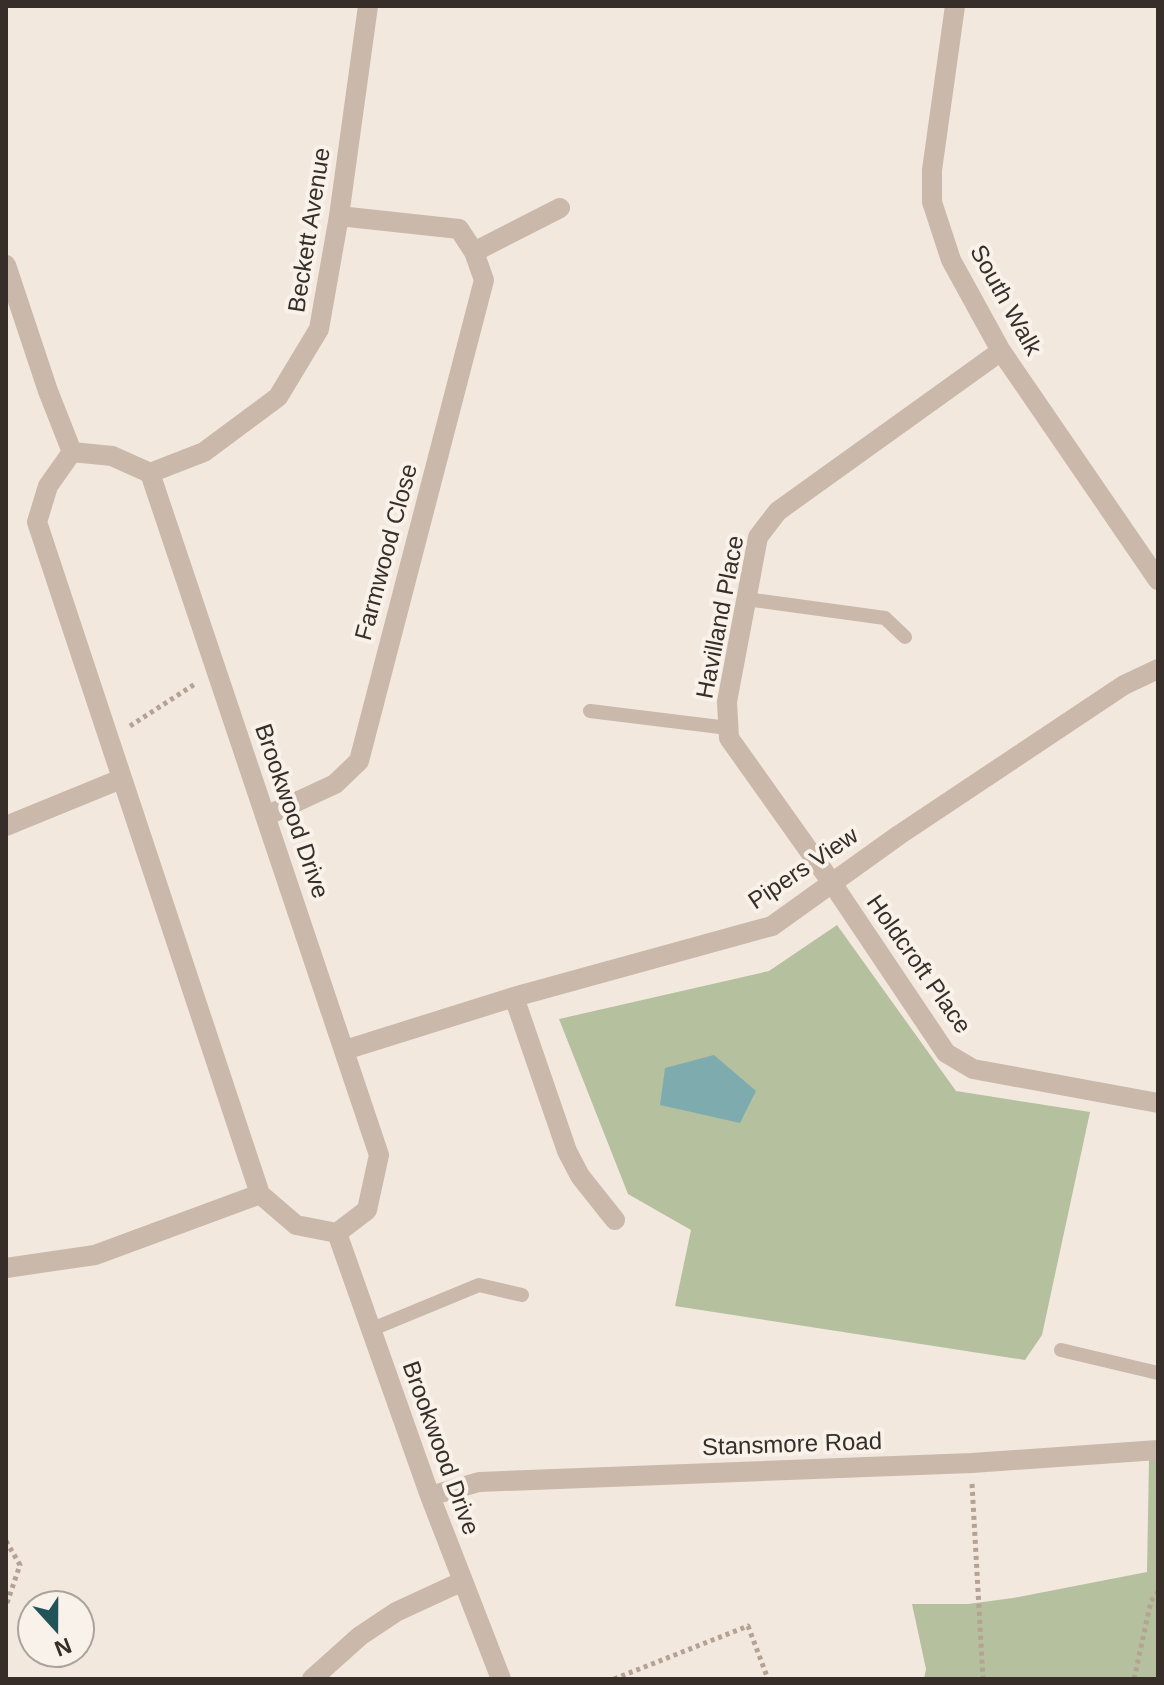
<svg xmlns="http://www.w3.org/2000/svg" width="1164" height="1685" viewBox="0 0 1164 1685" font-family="Helvetica,sans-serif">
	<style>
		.green { fill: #b5c09e }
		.water { fill: #7eacae }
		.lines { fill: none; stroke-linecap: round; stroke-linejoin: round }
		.path { stroke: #b5a294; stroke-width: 5; stroke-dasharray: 4 4; stroke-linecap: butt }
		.lane { stroke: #cab8aa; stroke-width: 14 }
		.street { stroke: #cab8aa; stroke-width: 20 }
		.labels { text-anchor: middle; stroke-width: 8; stroke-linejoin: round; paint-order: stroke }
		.street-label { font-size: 24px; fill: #372e29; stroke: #f9f2ea }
	</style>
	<rect width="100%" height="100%" fill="#f2e8de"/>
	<!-- green -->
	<path class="green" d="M837,925L956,1091L1090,1112L1042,1335L1025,1360L675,1306L691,1230L628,1194L559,1019L769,971Z
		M1158,1459V1679H924L926,1669L912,1604H968L1013,1598L1147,1572L1149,1460Z"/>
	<!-- water -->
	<path class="water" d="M714,1055L756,1091L740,1123L660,1105L665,1068Z"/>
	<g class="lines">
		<!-- path -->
		<path class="path" d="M130,726L195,684
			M972,1484L983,1679
			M6,1541L20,1565L6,1606
			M614,1679L748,1626L768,1679
			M1134,1679L1151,1601L1158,1592"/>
		<!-- lane -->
		<path class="lane" d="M746,599L885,618L905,637
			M590,711L728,728
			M370,1330L479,1285L522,1295
			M1061,1350L1158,1373"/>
		<!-- street -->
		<path class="street" d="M955,6L932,170V202L951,260L1001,351L1158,580
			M474,252L560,208
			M6,265L48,391L72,452
			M1001,351L778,511L758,537L727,702L729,738L832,883L946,1053L973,1069L1158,1103
			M72,452L112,456L150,473L379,1155L367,1210L337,1233
			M72,452L48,486L37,522L260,1194L296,1225L337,1233
			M150,473L204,452L278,397L319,329L339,216L368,6
			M266,816L335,784L359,761L484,280L474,252L459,229L339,216
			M6,826L121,779
			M514,997L567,1151L580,1176L615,1220
			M345,1050L514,997L772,926L899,835L1124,685L1158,669
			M337,1233L430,1496L501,1679
			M6,1268L95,1255L260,1194
			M430,1496L479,1482L972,1463L1158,1450
			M312,1679L360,1636L396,1612L463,1581"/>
	</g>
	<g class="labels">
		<!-- street labels -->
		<g class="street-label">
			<text transform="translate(309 230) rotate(-81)" y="8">Beckett Avenue</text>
			<text transform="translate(1006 300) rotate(61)" y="8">South Walk</text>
			<text transform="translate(386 552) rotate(-75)" y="8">Farmwood Close</text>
			<text transform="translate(720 617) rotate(-79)" y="8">Havilland Place</text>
			<text transform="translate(292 811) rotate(71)" y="8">Brookwood Drive</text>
			<text transform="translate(803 868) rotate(-34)" y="8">Pipers View</text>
			<text transform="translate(919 964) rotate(55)" y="8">Holdcroft Place</text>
			<text transform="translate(792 1444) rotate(-2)" y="8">Stansmore Road</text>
			<text transform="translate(441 1448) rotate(70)" y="8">Brookwood Drive</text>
		</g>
	</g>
	<!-- border -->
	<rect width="1164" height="1685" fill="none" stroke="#372e29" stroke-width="16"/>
	<!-- north arrow -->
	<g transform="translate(56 1629) rotate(159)"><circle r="38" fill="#f9f2ea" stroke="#aba49d" stroke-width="2"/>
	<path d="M0-6L14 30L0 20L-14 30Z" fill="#205458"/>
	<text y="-12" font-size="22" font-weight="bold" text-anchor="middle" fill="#372e29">N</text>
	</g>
</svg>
